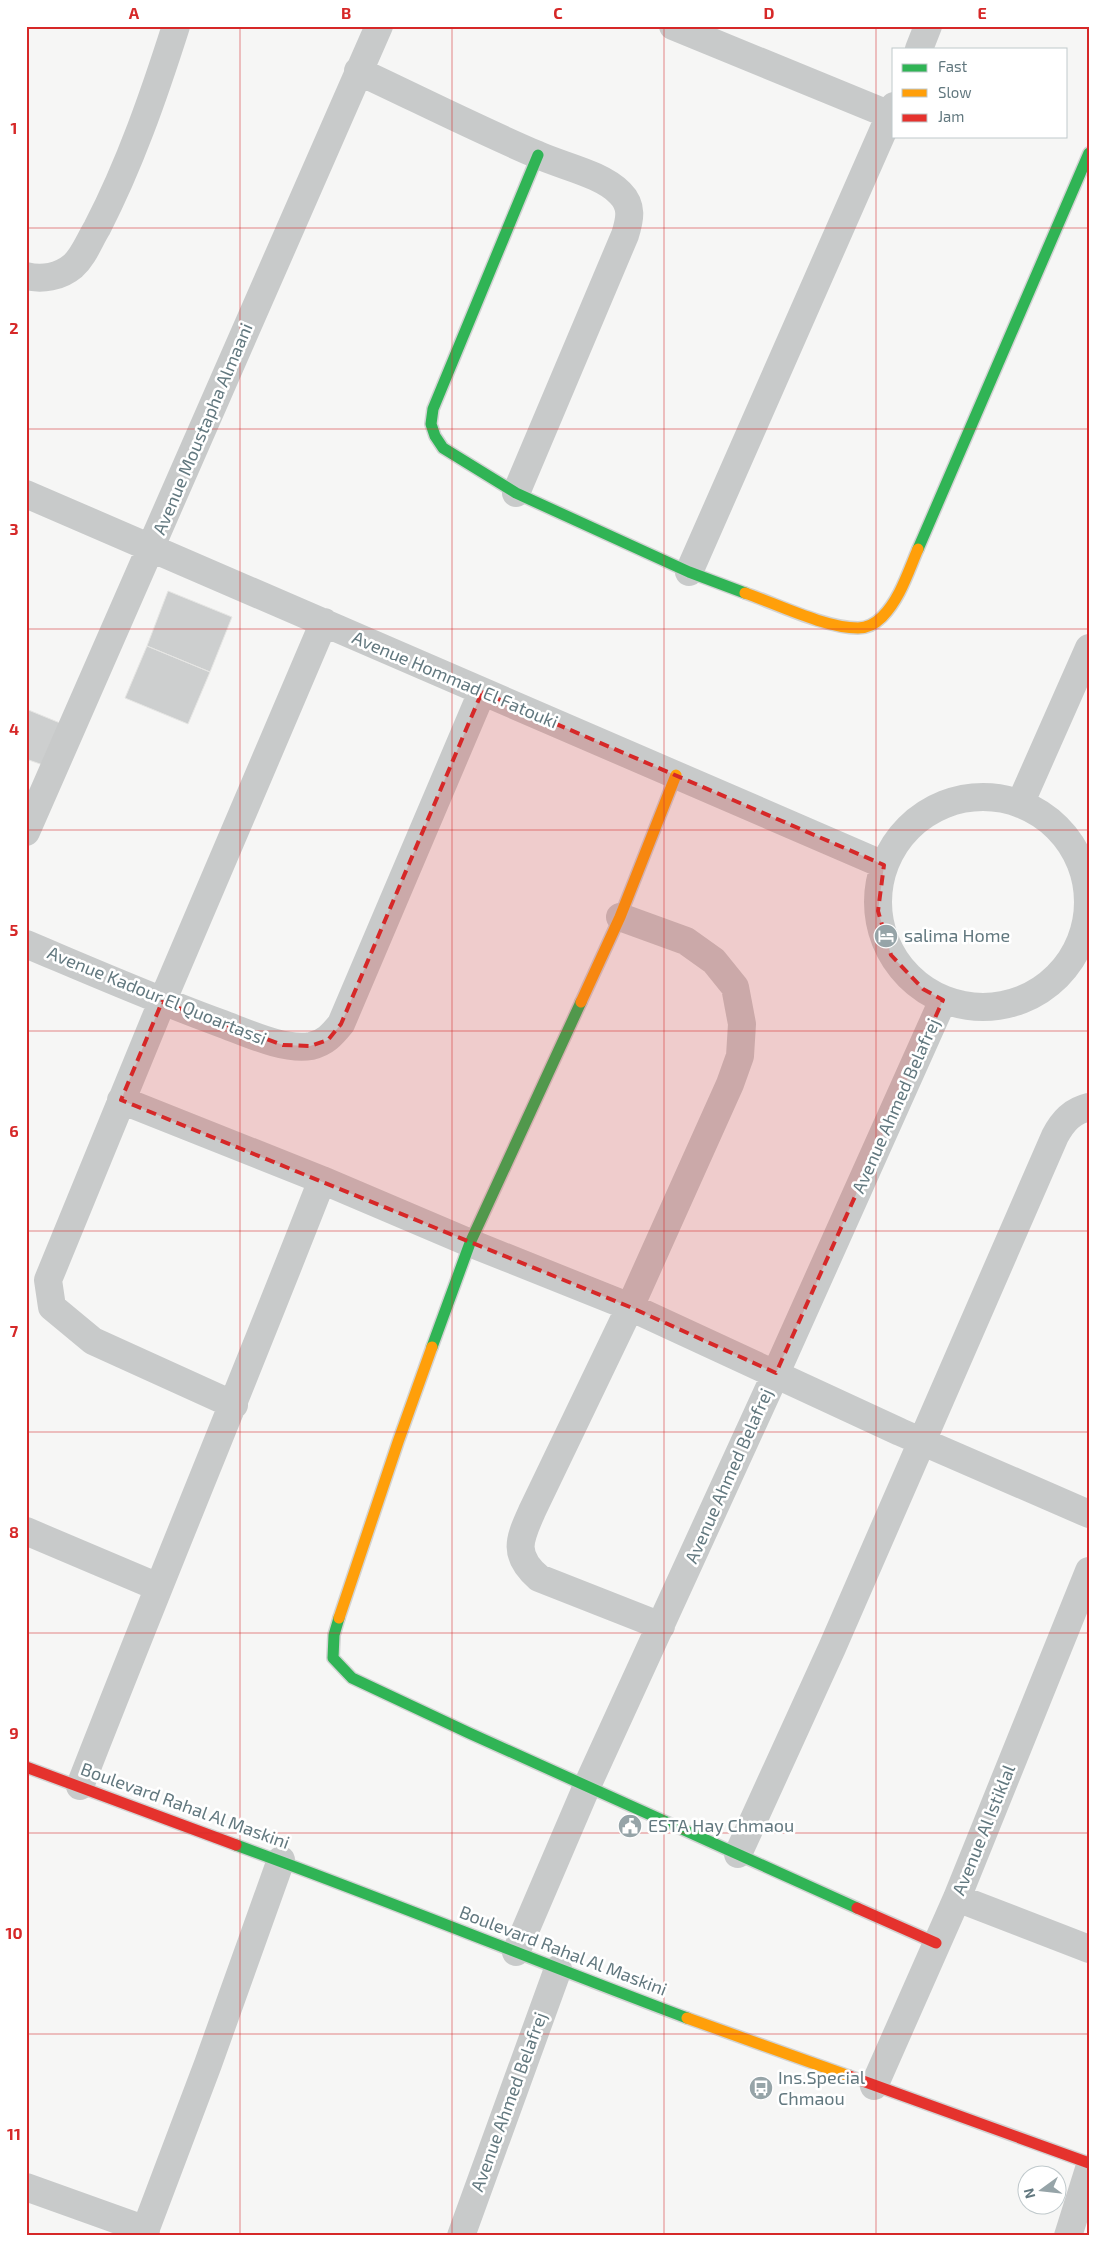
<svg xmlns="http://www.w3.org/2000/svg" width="1115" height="2262" viewBox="0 0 1115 2262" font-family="'Exo 2',sans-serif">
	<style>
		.building { fill: #cdcfcf; stroke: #e6e6e4 }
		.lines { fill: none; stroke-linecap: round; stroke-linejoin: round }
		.fast-casing { stroke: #d2d3d3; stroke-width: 14 }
		.slow-casing { stroke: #d2d3d3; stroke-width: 14 }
		.jam-casing { stroke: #d2d3d3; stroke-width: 14 }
		.street { stroke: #c8caca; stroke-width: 28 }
		.fast { stroke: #30b455; stroke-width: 11 }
		.slow { stroke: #ff9f0a; stroke-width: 11 }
		.jam { stroke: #e5322d; stroke-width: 11 }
		.marked { fill: #d62828; fill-opacity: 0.2; stroke: #d62828; stroke-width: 4; stroke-dasharray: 10 6; stroke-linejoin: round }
		.grid { fill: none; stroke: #d62828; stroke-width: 1; stroke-opacity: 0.55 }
		.labels { text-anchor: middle; stroke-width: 5; stroke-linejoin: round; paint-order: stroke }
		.street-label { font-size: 18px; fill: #62787f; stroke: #fff }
		.poi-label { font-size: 18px; fill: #62787f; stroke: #fff; text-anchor: start }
		.neatline { fill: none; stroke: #d62828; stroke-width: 2 }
		.grid-label { font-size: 16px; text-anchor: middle; font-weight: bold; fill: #d62828 }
	</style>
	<rect width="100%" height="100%" fill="#f6f6f5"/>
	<!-- building -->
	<path class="building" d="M168,591L232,617L210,672L147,646Z
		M147,646L210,672L188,724L125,698Z
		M26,709L60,723L43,765L26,759Z"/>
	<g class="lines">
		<!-- fast casing -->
		<g class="fast-casing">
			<path id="fast" d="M538,155L433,409L431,424L435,436L443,448L516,493L689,572L745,593
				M918,549L1089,153
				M432,1347L470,1243L581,1002
				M339,1618L334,1635L333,1658L352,1678L469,1733L857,1908
				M236,1845C387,1900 536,1961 687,2018"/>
		</g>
		<!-- slow casing -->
		<g class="slow-casing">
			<path id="slow" d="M745,593C777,604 825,628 858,628C867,628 876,623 882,617C900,599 908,572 918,549
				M581,1002L620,917L676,775
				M339,1618L398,1442L432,1347
				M687,2018L849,2076"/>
		</g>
		<!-- jam casing -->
		<g class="jam-casing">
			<path id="jam" d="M26,1767L236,1845
				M857,1908L936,1943
				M849,2076L1089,2163"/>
		</g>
		<!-- street -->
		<path class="street" d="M673,26L890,115
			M919,49L928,26
			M358,71C418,99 477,129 538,155C562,166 602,174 620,193C633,206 630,219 625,235L516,493
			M26,276C42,280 60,277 73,266C84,256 89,241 97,228C130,164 154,95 176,26
			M26,494L884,865
			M689,572L894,106
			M878 902a105 105 0 1 1 210 0a105 105 0 1 1-210 0Z
			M1020,804L1089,648
			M26,832L379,26
			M620,917L686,941L714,961L735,987L742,1024L740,1056L730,1084L630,1307L533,1509C520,1538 511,1554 539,1578L661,1626
			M26,944C90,971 154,999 220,1023C245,1032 284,1051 311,1046C325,1043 332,1035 341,1024L482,692
			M121,1100L322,1180L470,1243L630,1307L900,1432L1089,1514
			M234,1405L93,1341L52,1307L48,1280L162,1002L324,622
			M26,1531L158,1587
			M80,1786C159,1583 243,1382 322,1180
			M738,1854L832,1648L1055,1136C1063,1121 1072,1111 1089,1107
			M957,1898L1089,1949
			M516,1952L587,1786L776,1373L943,1000
			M874,2086L957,1898L1089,1571
			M26,2187L146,2230
			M143,2236L208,2064L281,1860
			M461,2236L558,1969
			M1068,2236L1089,2169"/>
		<!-- fast -->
		<use href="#fast" class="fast"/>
		<!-- slow -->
		<use href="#slow" class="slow"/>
		<!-- jam -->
		<use href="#jam" class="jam"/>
	</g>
	<!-- marked area -->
	<path class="marked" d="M482,692L884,865L878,911L891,955L923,989L943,1000L776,1373L630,1307L121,1100L162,1002L283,1045L310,1046L328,1040L341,1024Z"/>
	<!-- grid -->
	<path class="grid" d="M240,26V2236M452,26V2236M664,26V2236M876,26V2236M26,228H1089M26,429H1089M26,629H1089M26,830H1089M26,1031H1089M26,1231H1089M26,1432H1089M26,1633H1089M26,1833H1089M26,2034H1089"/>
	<!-- icons -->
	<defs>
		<g id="hotel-disc" transform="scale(1.25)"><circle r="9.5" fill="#96a4a8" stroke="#fff"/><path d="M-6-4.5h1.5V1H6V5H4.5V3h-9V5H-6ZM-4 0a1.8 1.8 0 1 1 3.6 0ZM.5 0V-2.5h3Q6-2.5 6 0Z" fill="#fff"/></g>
		<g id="civic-disc" transform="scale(1.25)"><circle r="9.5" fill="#96a4a8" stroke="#fff"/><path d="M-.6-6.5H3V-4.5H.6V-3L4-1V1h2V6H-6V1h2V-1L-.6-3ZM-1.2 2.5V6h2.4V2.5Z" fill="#fff"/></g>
		<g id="bus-disc" transform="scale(1.25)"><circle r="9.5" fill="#96a4a8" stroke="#fff"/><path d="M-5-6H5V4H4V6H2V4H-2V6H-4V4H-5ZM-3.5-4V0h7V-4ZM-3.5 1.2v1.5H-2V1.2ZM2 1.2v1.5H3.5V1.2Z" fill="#fff"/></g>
	</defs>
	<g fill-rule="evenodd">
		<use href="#hotel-disc" x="886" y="936"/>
		<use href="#civic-disc" x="630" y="1826"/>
		<use href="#bus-disc" x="761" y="2088"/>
	</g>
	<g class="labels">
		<!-- street labels -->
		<g class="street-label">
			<text transform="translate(203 429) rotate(-67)" y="6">Avenue Moustapha Almaani</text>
			<text transform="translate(455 680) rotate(23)" y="6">Avenue Hommad El Fatouki</text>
			<text transform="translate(157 996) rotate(22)" y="6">Avenue Kadour El Quoartassi</text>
			<text transform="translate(896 1106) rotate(-66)" y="6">Avenue Ahmed Belafrej</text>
			<text transform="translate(729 1476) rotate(-66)" y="6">Avenue Ahmed Belafrej</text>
			<text transform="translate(185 1806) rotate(20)" y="6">Boulevard Rahal Al Maskini</text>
			<text transform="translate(984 1830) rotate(-68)" y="6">Avenue Al Istiklal</text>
			<text transform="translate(563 1951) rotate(21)" y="6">Boulevard Rahal Al Maskini</text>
			<text transform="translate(509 2102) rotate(-70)" y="6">Avenue Ahmed Belafrej</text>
		</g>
		<!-- poi labels -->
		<g class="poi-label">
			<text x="904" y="942">salima Home</text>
			<text x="648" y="1832">ESTA Hay Chmaou</text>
			<text x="778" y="2084">Ins.Special<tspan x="778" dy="21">Chmaou</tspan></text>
		</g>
	</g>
	<!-- border -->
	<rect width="1115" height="2262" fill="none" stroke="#ffffff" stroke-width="55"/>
	<!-- legend -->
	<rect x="892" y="48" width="175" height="90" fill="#ffffff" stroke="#c0c9cc"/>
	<rect x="902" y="64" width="25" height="8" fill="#30b455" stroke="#c0c9cc"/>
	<text x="938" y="72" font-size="15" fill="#62787f">Fast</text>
	<rect x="902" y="89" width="25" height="8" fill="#ff9f0a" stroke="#c0c9cc"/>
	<text x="938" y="98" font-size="15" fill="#62787f">Slow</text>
	<rect x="902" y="114" width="25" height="8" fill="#e5322d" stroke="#c0c9cc"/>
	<text x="938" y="122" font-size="15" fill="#62787f">Jam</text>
	<!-- north arrow -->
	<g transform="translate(1042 2190) rotate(255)"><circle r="24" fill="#ffffff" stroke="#c0c9cc"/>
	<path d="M0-4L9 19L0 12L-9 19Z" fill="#96a4a8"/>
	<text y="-8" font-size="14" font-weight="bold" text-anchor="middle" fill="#62787f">N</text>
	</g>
	<rect x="28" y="28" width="1060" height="2206" class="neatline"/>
	<g class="grid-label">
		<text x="134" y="19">A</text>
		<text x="346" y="19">B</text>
		<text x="558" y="19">C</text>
		<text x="769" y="19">D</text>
		<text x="982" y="19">E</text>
		<text x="14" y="134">1</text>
		<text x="14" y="334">2</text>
		<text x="14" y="535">3</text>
		<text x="14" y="735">4</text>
		<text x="14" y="936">5</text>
		<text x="14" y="1137">6</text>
		<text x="14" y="1337">7</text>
		<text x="14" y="1538">8</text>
		<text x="14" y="1739">9</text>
		<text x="14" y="1939">10</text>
		<text x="14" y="2140">11</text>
	</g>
</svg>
